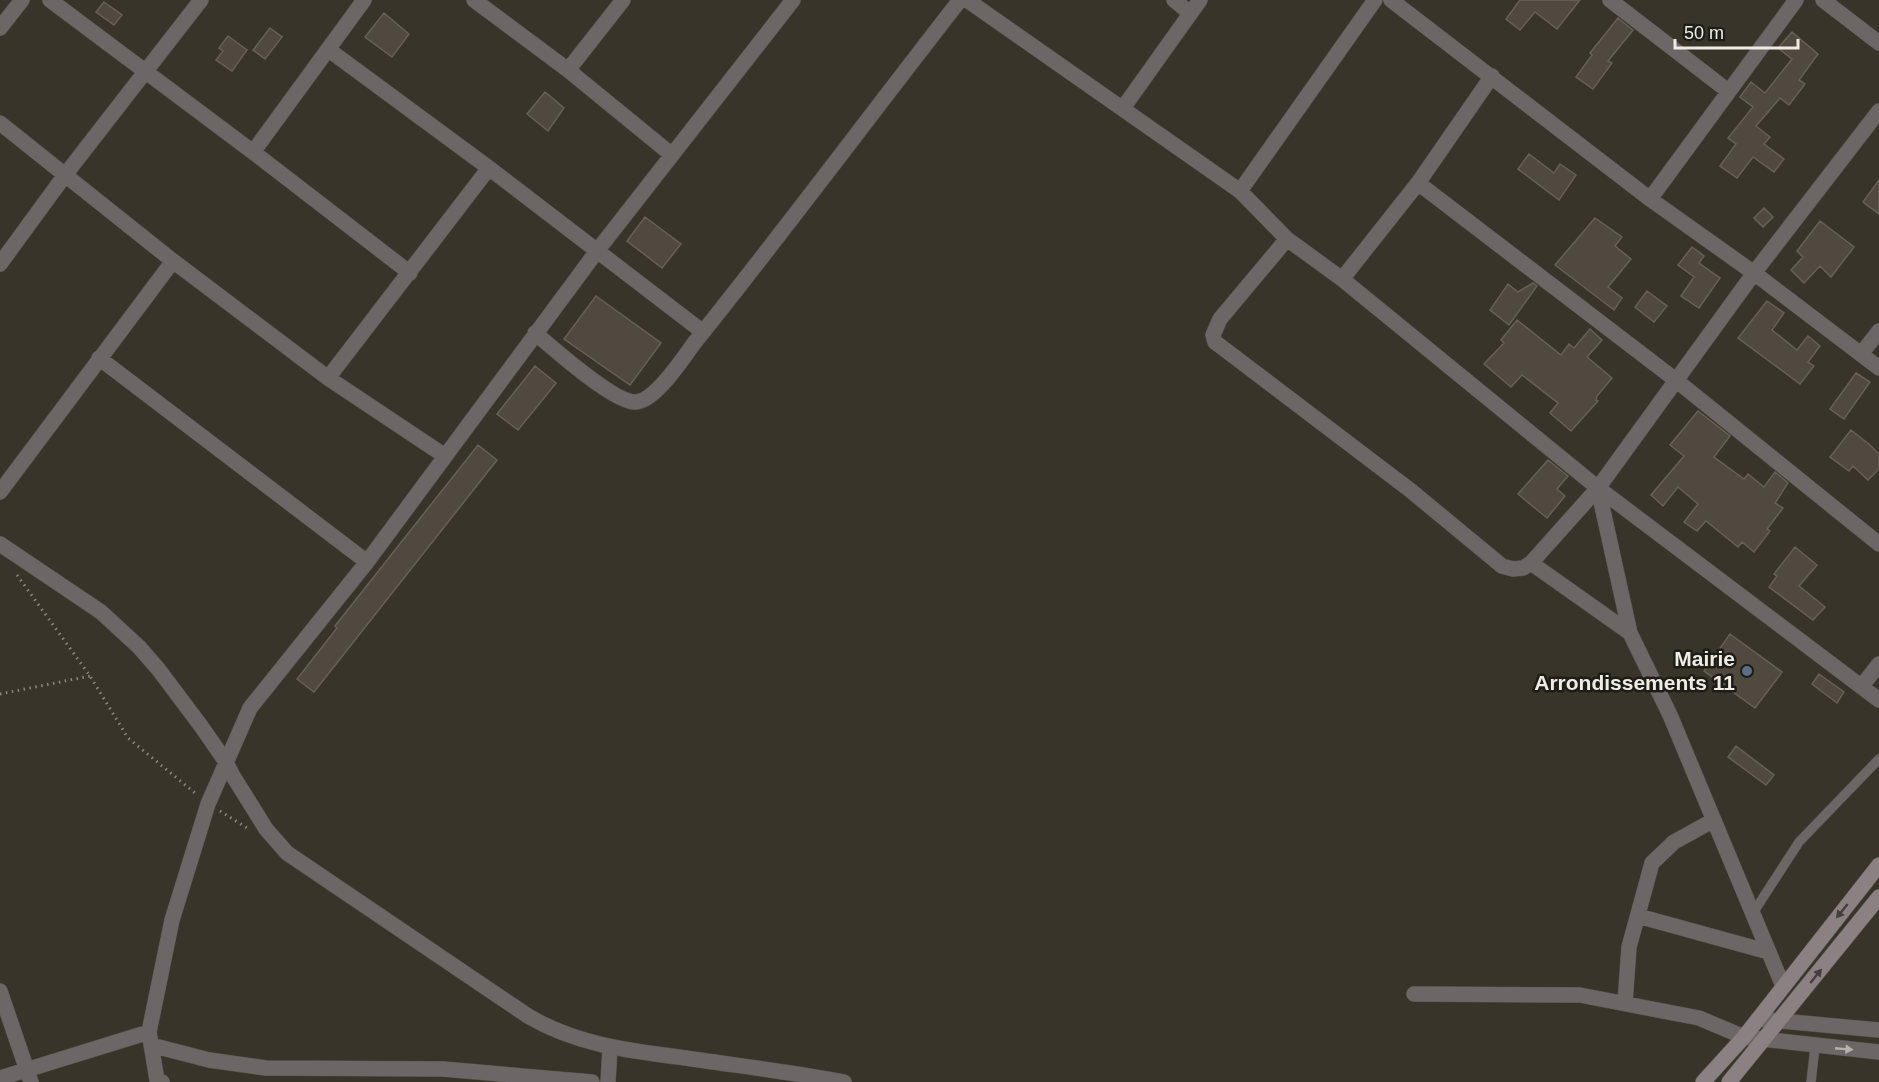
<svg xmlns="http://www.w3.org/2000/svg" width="1879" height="1082" viewBox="0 0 1879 1082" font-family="Helvetica,sans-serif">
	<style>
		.building { fill: #4f493f; stroke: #666156; stroke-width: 1.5 }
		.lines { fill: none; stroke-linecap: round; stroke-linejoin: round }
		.service-casing { stroke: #565148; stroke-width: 10 }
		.minor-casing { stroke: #565148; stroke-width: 16 }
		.secondary-casing { stroke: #565148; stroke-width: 16 }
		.path { stroke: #8b877f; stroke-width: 3; stroke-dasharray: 1.5 4.5; stroke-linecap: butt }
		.service { stroke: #6c6667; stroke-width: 9 }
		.minor { stroke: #6c6667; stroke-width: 15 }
		.secondary { stroke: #8b8183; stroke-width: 15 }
		.oneway { fill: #443f3d }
		.oneway2 { fill: #b4b0ac }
		.service-dot { fill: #5c6f8a; stroke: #1e1c17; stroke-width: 2 }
		.labels { text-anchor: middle; stroke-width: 5; stroke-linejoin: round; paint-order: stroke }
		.poi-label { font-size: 21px; font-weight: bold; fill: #efece5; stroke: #1e1c17; text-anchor: end }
	</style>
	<rect width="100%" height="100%" fill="#39342a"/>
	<!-- building -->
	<path class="building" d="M1520,0H1580L1557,29L1535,12L1520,30L1506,19Z
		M104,2L122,15L114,25L96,12Z
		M384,13L409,34L392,57L365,37Z
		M1618,18L1633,30L1608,61L1612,63L1593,89L1576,77L1592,55L1590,53Z
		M270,28L282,37L265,59L253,50Z
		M1792,32L1818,54L1799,80L1805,84L1789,105L1780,98L1756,126L1770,137L1764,144L1784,159L1774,172L1753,157L1737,178L1720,166L1736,144L1728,138L1753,107L1740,97L1751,82L1765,93L1792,59L1778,48Z
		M228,36L247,50L232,71L216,60L223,51L219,48Z
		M545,92L564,108L548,131L527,114Z
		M1529,154L1554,173L1560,164L1576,175L1559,200L1518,169Z
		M1879,180V214L1863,202Z
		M1764,208L1773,217L1763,227L1754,218Z
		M645,217L681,244L662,268L627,241Z
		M1595,218L1622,237L1615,246L1631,259L1608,287L1622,298L1614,310L1555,265Z
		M1820,221L1854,247L1831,277L1820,266L1804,283L1791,270L1803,257L1797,251Z
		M1692,247L1704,256L1699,263L1720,278L1699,308L1681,296L1694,277L1678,265Z
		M1533,283L1537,286L1509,325L1490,310L1508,284L1518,292Z
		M1647,291L1667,306L1654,322L1635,307Z
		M596,296L661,343L630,385L564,339Z
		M1767,301L1784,313L1772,330L1797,350L1808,336L1820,346L1808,362L1814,366L1800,384L1738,338Z
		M1517,320L1561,355L1569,344L1574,348L1590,329L1602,340L1587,357L1612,378L1597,396L1596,400L1598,401L1571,431L1550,413L1558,403L1522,375L1511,387L1484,364L1504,343L1501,340Z
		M535,366L556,383L518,430L497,414Z
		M1856,373L1870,382L1844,419L1830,409Z
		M1698,411L1730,436L1714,457L1744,479L1748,474L1764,487L1775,472L1788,483L1775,503L1783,508L1767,529L1770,531L1754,552L1742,542L1738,547L1706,521L1697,531L1684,522L1698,504L1678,487L1663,506L1651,495L1684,456L1670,445Z
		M1851,430L1870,445L1879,454V469L1868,480L1853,466L1849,471L1830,457Z
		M478,445L497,460L314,692L297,679L337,628L335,626Z
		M1548,460L1568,476L1557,489L1565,496L1547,518L1518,494Z
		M1795,547L1817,565L1799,586L1825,607L1813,620L1769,587L1777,576L1774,574Z
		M1730,634L1782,672L1755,708L1704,671Z
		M1819,674L1844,692L1837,703L1812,684Z
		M1736,746L1774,775L1766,785L1728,757Z"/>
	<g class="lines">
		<!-- service casing -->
		<g class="service-casing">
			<path id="service" d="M1753,913L1799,842L1879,759
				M1811,1082L1815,1047"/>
		</g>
		<!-- minor casing -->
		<g class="minor-casing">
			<path id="minor" d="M50,0L253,152L410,273
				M474,0L568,70L672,155
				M967,0L1240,191L1287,239L1342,279L1598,488L1879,700
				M1174,0L1190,13
				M1391,0L1650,199L1754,273L1879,368
				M1610,0L1728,91
				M1823,0L1879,43
				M0,28L22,0
				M329,50L489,168L703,332
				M568,70L623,0
				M1123,108L1200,0
				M0,123L173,261L328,378L445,456
				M253,152L364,0
				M1418,183L1677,381L1879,544
				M1240,191L1375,0
				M1650,199L1796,0
				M1287,239L1220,319L1213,335L1215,342L1410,490L1502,566L1513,569L1523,568L1531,563L1598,488L1754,273L1879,111
				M0,264L65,175L201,0
				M1342,279L1418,183L1492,76
				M535,333C554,349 613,402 635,402C655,402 683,358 695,342C785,230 871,114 960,0
				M1861,354L1879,331
				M99,358L367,562
				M328,378L489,168
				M1598,488L1630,633L1670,715L1783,986
				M0,492L173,261
				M0,544L101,612L139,647L159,670L201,726L226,762L233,776L266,829L287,853L528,1016C577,1045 631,1051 686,1058C739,1066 792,1072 844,1082
				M1531,563L1630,633
				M1862,686L1879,664
				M1638,916L1769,952
				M0,991L31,1082
				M1414,994L1580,995L1699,1018L1744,1037L1879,1052
				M1625,1003L1629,947L1652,863L1674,842L1714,820
				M1758,1019L1879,1030
				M151,1045L209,1060L266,1068L443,1069L592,1082
				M0,1078L149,1032
				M162,1082L157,1080L149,1032L172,920L208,804L250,708L367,562L597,251L793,0
				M608,1082L610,1048"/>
		</g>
		<!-- secondary casing -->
		<g class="secondary-casing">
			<path id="secondary" d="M1703,1082L1744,1037L1879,865
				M1729,1082L1879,897"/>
		</g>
		<!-- path -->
		<path class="path" d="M17,575L90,676L128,738L195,793
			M0,694L90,676
			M220,811L247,828"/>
		<!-- service -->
		<use href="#service" class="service"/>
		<!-- minor -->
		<use href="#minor" class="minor"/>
		<!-- secondary -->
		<use href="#secondary" class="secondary"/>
	</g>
	<!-- one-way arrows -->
	<defs><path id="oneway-solid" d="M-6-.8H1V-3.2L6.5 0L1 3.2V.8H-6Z" transform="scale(1.5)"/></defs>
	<g class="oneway">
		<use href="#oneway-solid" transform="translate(1842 911) rotate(129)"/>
		<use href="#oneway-solid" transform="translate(1816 976) rotate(-51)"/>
	</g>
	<use class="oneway2" href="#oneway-solid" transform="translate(1844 1049) rotate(5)"/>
	<!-- markers -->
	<circle class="service-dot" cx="1747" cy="671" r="6"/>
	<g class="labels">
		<!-- poi labels -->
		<g class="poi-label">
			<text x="1735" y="666">Mairie<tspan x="1735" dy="24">Arrondissements 11</tspan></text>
		</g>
	</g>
	<!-- scale -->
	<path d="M1675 39v9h123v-9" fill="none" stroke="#efece5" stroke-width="3"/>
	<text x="1684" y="39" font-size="18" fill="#efece5" stroke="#1e1c17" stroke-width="4.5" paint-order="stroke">50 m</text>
</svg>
